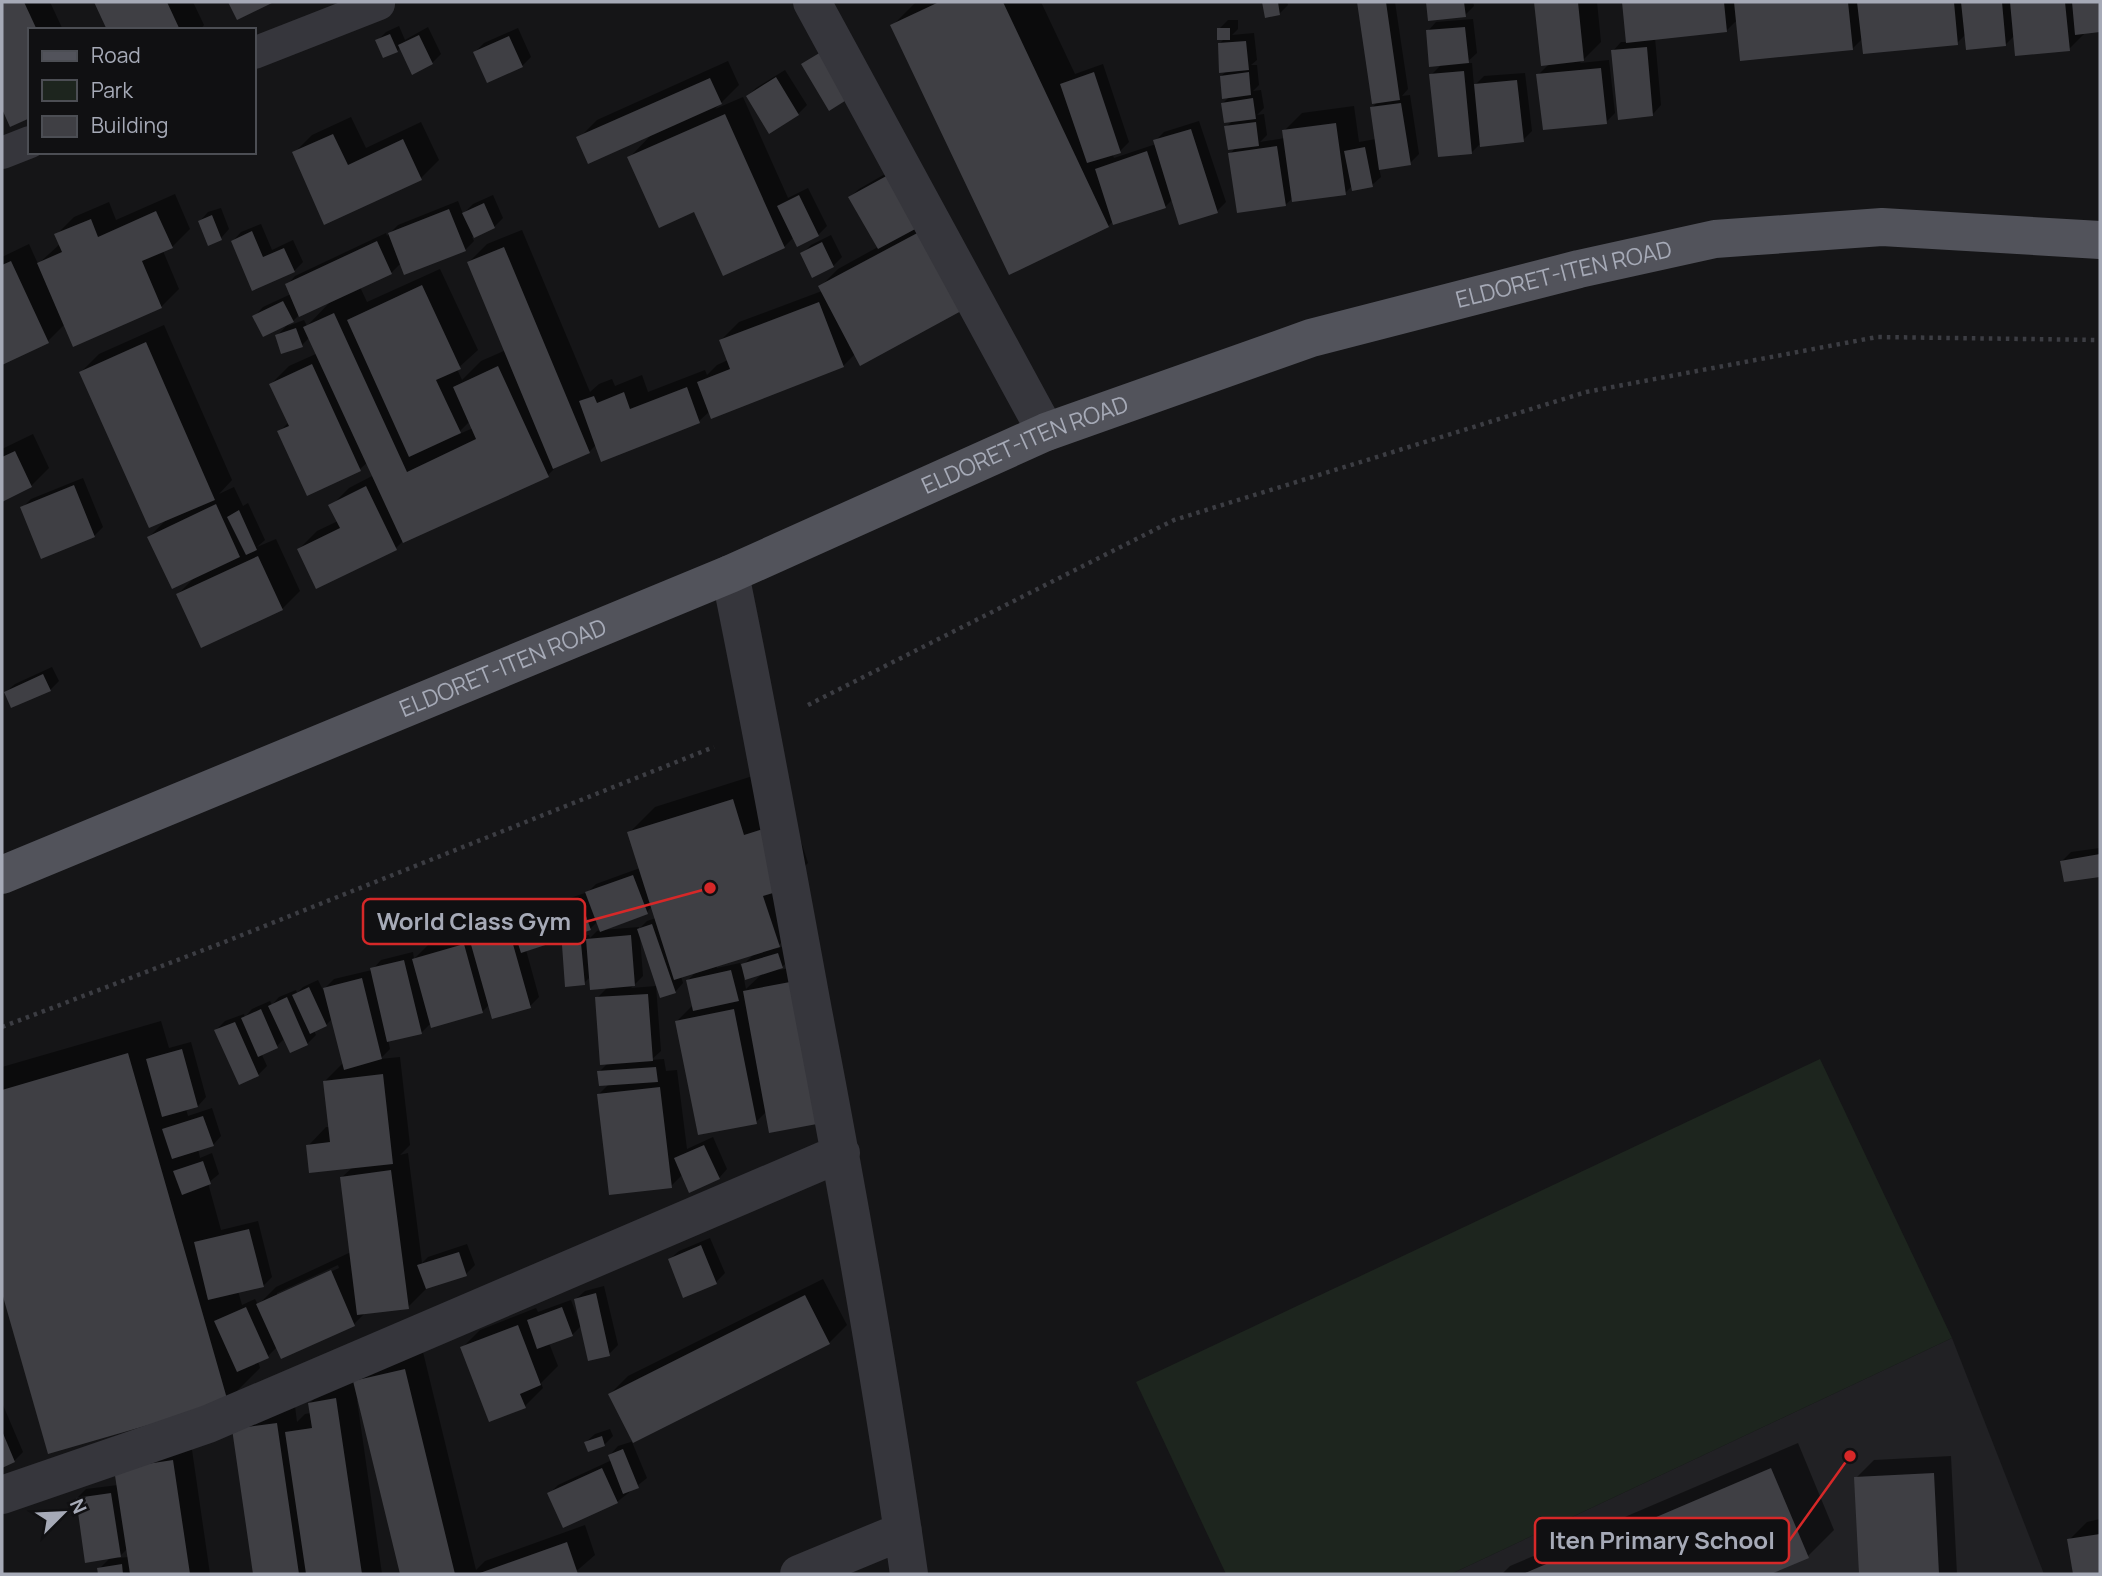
<svg xmlns="http://www.w3.org/2000/svg" width="2102" height="1576" viewBox="0 0 2102 1576" font-family="Manrope,sans-serif">
	<style>
		.built { fill: #212124 }
		.green { fill: #1d251e }
		.shadow { fill: #0007; fill-rule: evenodd }
		.building { fill: #3f3f44 }
		.lines { fill: none; stroke-linecap: round; stroke-linejoin: round }
		.path { stroke: #3c3d43; stroke-width: 4.5; stroke-dasharray: 3.5 5; stroke-linecap: butt }
		.service { stroke: #36363c; stroke-width: 32 }
		.minor { stroke: #36363c; stroke-width: 38 }
		.primary { stroke: #52535b; stroke-width: 38 }
		.labels { text-anchor: middle; stroke-width: 5; stroke-linejoin: round; paint-order: stroke }
		.street-label { font-size: 23px; fill: #a6aab7; stroke: #101012 }
		.leader { fill: none; stroke: #d62828; stroke-width: 2.5 }
		.callout-dot { fill: #d62828; stroke: #101012; stroke-width: 2.5 }
		.callout { fill: #101012; stroke: #d62828; stroke-width: 2.5 }
		.callout-label { font-size: 24px; text-anchor: middle; font-weight: bold; fill: #a6aab7 }
	</style>
	<rect width="100%" height="100%" fill="#151517"/>
	<!-- built -->
	<path class="built" d="M1952,1338L2044,1574H1451Z"/>
	<!-- green -->
	<path class="green" d="M1820,1059L1952,1338L1451,1574H1226L1136,1382Z"/>
	<!-- shadow -->
	<path class="shadow" d="M2,2H50L63,30H30L11,125L2,105Z
		M96,2H193L204,25L200,30H109Z
		M916,2H1041L1075,74L1103,64L1129,142L1120,151L1112,153L1114,158L1156,144L1155,141L1164,132L1199,121L1226,202L1217,211L1173,199L1165,207L1114,220L1108,226L892,26Z
		M1264,2H1287L1288,5L1279,14L1266,16Z
		M1359,2H1395L1408,89L1402,96L1410,95L1419,154L1410,163L1379,168L1381,177L1372,185L1352,186L1345,193L1293,198L1285,205L1230,154L1236,147L1226,127L1233,120L1223,103L1230,96L1221,76L1228,70L1219,44L1225,38L1219,29L1228,20H1238V29L1232,35L1254,33L1257,60L1251,65H1257L1259,85L1253,91L1261,90L1264,108L1257,115L1264,114L1267,135L1260,142L1285,138L1284,131L1302,113L1354,106L1359,142L1376,139L1372,108L1378,101L1373,102Z
		M1428,2H1473L1474,6L1465,15L1429,19Z
		M1536,2H1597L1601,42L1580,63L1609,60L1615,113L1606,122L1538,75L1550,63L1543,64Z
		M1624,2H2100V30L2086,32L2069,49L2015,35L2005,45L1966,34L1957,43L1863,38L1852,49L1738,19L1726,31L1655,38L1661,105L1653,114L1613,51L1621,42H1628Z
		M1473,19L1477,53L1466,63H1472L1474,86L1484,76L1525,73L1532,131L1523,140L1479,145L1472,152L1431,75L1442,64L1428,31L1436,22Z
		M399,26L405,40L428,27L441,54L432,63L401,47L397,51L377,41L386,32Z
		M518,28L531,57L522,66L475,52L484,43Z
		M728,61L739,85L715,109L743,97L788,198L808,188L827,226L818,235L798,245L794,237L784,247L695,209L629,158L653,133L579,138L597,120Z
		M785,70L807,105L798,114L748,96L756,88Z
		M351,117L366,148L421,122L439,160L421,178L325,222L294,153L312,135Z
		M899,166L939,214L856,353L843,366L710,411L699,421L602,460L597,444L589,452L559,464L548,475L403,541L396,548L299,549L317,531L338,521L331,506L349,488L374,475L368,462L360,469L307,494L279,432L289,422L271,384L289,366L318,353L310,337L302,345L277,336L289,323L255,316L263,307L291,294L287,285L295,276L386,233L387,236L398,225L458,201L463,214L473,204L493,195L503,218L494,227L472,237L474,241L465,250L401,263L391,273L360,287L367,302L440,269L478,350L457,369L462,380L481,361L506,350L469,262L487,244L522,230L590,392L599,384L612,379L615,386L642,375L648,392L705,370L707,375L717,365L728,360L721,340L739,322L822,291L820,287L838,269L878,247L850,197L859,189ZM332,300L307,326L304,320L288,326L299,315ZM470,421L473,428L455,436Z
		M175,194L190,229L172,247L163,251L179,289L161,307L65,324L48,341L2,363V257L29,244L38,264L60,244L56,235L74,217L109,202L116,220Z
		M221,208L229,229L221,238L200,221L208,212Z
		M261,224L272,250L293,240L303,262L294,271L253,288L233,241L241,232Z
		M831,235L842,257L833,266L802,254L811,245Z
		M164,325L232,480L219,494L234,487L243,506L248,503L265,540L257,547L276,539L300,591L282,609L178,594L197,575L149,537L167,519L81,372L99,354Z
		M33,434L49,468L31,486L2,500V449Z
		M83,478L103,527L94,536L22,508L31,499Z
		M52,667L59,681L50,690L6,692L15,684Z
		M759,774L789,804L808,863L792,879L805,919L775,949L787,945L791,958L779,970L808,965L767,1111L756,1122L677,1021L693,1005L687,981L697,971L681,976L683,983L675,992L640,937L643,976L631,988L656,986L661,1051L651,1060L664,1059L666,1071L677,1070L687,1149L713,1137L727,1169L719,1178L683,1174L671,1186L599,1094L609,1084L599,1072L608,1063L597,998L608,987L591,976L584,983L564,945L572,937L589,935L590,938L597,931L601,930L598,921L590,929L526,950L539,997L530,1006L490,1004L482,1012L432,1022L422,1032L388,1040L390,1049L380,1059L400,1057L410,1145L400,1155L408,1153L422,1263L428,1257L467,1244L475,1265L466,1274L426,1287V1289L408,1307L366,1312L354,1324L282,1356L277,1347L268,1356L258,1361L260,1368L227,1401L49,1452L2,1287V1067L161,1021L169,1048L191,1042L206,1097L198,1106L186,1109L188,1116L212,1108L221,1136L213,1145L198,1149L200,1158L212,1153L219,1174L208,1183L221,1230L258,1221L272,1277L263,1286L238,1291L242,1305L255,1299L258,1305L276,1287L351,1252L341,1178L353,1167L308,1146L326,1127H330L325,1081L343,1063L333,1018L326,1025L314,1031L316,1035L307,1044L285,1038L277,1046L261,1053L267,1066L258,1075L216,1030L225,1021L244,1014L245,1017L252,1009L270,1001L272,1005L279,997L296,990L297,993L303,987L318,980L323,990L334,979L372,970L381,960L413,952L414,959L432,941L482,927L483,932L513,924L522,914L588,892L596,884L640,868L629,833L655,807ZM652,906L656,918L647,921L639,929V927L602,930L647,912ZM755,953L741,967L740,963L717,968L716,965ZM763,973L746,989L744,979ZM338,1265L339,1268L277,1297V1293Z
		M2100,848V875L2065,880L2062,861L2071,852Z
		M710,1238L725,1273L716,1282L670,1259L679,1251Z
		M823,1279L847,1325L829,1343L632,1442L647,1478L617,1502L549,1494L558,1485L612,1460L610,1455L618,1446L634,1441L610,1394L628,1376Z
		M604,1286L618,1345L609,1354L582,1325L572,1335L549,1343L558,1366L541,1383L543,1388L525,1406L462,1348L480,1330L536,1308L538,1312L571,1300L578,1319L580,1318L576,1299L585,1291Z
		M423,1352L476,1570L485,1561L585,1525L595,1555L573,1574H402L359,1400H357L382,1574H255L233,1430L295,1406L297,1422L305,1414L311,1413L310,1403L328,1385Z
		M3,1405L23,1452L14,1461L2,1466Z
		M610,1429L613,1436L604,1445L586,1442L595,1434Z
		M191,1443L210,1574H100L99,1569L111,1557L77,1498L86,1489L118,1485L116,1469ZM128,1548L129,1557L118,1558Z
		M1798,1443L1834,1530L1808,1556L1766,1574H1502L1510,1566Z
		M1951,1456L1957,1574H1861L1856,1478L1874,1460Z
		M2100,1519V1574H2075L2069,1540L2087,1522Z"/>
	<!-- building -->
	<path class="building" d="M2,2H24L37,30H30V118L10,127L2,109Z
		M94,2H167L180,30H107Z
		M228,2H274L237,20Z
		M939,2H1003L1109,227L1009,275L890,25Z
		M1262,2H1278L1280,15L1265,18Z
		M1357,2H1386L1400,100L1372,104Z
		M1426,2H1464L1466,17L1428,21Z
		M1534,2H1578L1584,61L1541,66Z
		M1622,2H1724L1727,32L1626,43Z
		M1734,2H1848L1853,50L1740,61Z
		M1857,2H1954L1958,45L1863,54Z
		M1961,2H2002L2006,46L1966,50Z
		M2010,2H2065L2070,51L2015,56Z
		M2072,2H2100V32L2075,35Z
		M1465,27L1469,63L1429,67L1426,30Z
		M1217,28H1230V40H1217Z
		M390,34L398,52L383,58L375,40Z
		M419,35L433,64L412,75L398,45Z
		M509,36L523,67L487,83L473,52Z
		M1246,41L1249,70L1219,73L1218,43Z
		M1647,47L1653,116L1618,120L1611,50Z
		M821,52L848,99L829,111L801,64Z
		M1601,68L1607,124L1543,130L1536,74Z
		M1464,71L1472,154L1438,157L1429,74Z
		M1094,72L1121,153L1087,163L1060,84Z
		M1249,72L1251,95L1222,99L1220,76Z
		M776,77L799,115L769,134L746,96Z
		M710,78L722,104L588,164L576,137Z
		M1517,80L1524,142L1480,147L1474,84Z
		M1253,98L1256,119L1224,123L1221,103Z
		M1401,103L1411,165L1379,170L1370,107Z
		M725,114L785,248L723,276L694,212L659,228L627,157Z
		M1256,122L1259,146L1228,150L1224,126Z
		M1336,123L1346,195L1292,202L1282,130Z
		M1191,129L1218,213L1179,225L1153,140Z
		M333,134L348,165L403,139L422,180L324,225L292,152Z
		M1277,146L1286,206L1237,213L1228,153Z
		M1365,147L1373,187L1352,191L1344,151Z
		M1147,151L1166,208L1113,225L1095,169Z
		M890,174L919,227L878,249L848,197Z
		M799,195L819,236L797,247L777,206Z
		M484,203L495,228L474,238L462,213Z
		M449,209L466,251L404,275L388,233Z
		M156,211L173,248L142,261L162,308L73,347L37,263L62,252L54,234L91,219L98,237Z
		M212,215L222,240L208,246L198,221Z
		M252,231L263,257L284,248L295,272L252,291L231,241Z
		M921,231L963,310L860,366L818,286Z
		M377,241L392,274L299,317L285,284Z
		M822,242L834,267L812,278L800,253Z
		M504,247L590,453L553,469L467,262Z
		M11,261L49,343L2,365V265Z
		M422,285L461,369L436,380L461,433L409,457L347,320Z
		M283,301L294,322L263,337L252,316Z
		M819,302L844,367L711,419L697,382L730,369L719,340Z
		M334,313L407,472L476,439L453,387L498,366L549,477L403,543L303,327Z
		M296,328L303,347L281,354L275,335Z
		M146,342L215,500L149,528L79,372Z
		M312,364L361,471L307,496L277,431L289,426L269,384Z
		M687,387L700,423L601,462L579,401L594,396L597,403L624,392L630,409Z
		M15,451L32,487L2,502V457Z
		M74,485L95,537L41,559L20,507Z
		M366,486L397,550L316,589L297,549L340,528L328,505Z
		M216,504L240,557L172,589L147,537Z
		M239,510L257,550L246,555L227,517Z
		M258,556L283,610L201,648L176,594Z
		M43,674L51,691L11,708L4,692Z
		M733,799L744,835L763,829L783,890L763,896L780,947L674,980L627,832Z
		M2100,854V877L2064,882L2060,861Z
		M633,875L648,914L600,932L585,892Z
		M580,899L591,930L521,953L511,922Z
		M652,924L676,993L660,998L637,929Z
		M509,930L531,1008L492,1019L470,941Z
		M631,935L635,986L590,990L586,939Z
		M581,943L585,985L565,987L562,945Z
		M464,944L483,1013L431,1028L412,959Z
		M778,953L783,968L745,980L741,964Z
		M404,960L422,1034L387,1042L370,968Z
		M731,970L739,1001L693,1011L686,980Z
		M362,978L382,1059L344,1070L323,988Z
		M790,982L817,1124L769,1133L743,991Z
		M309,987L327,1026L310,1034L292,995Z
		M648,994L653,1061L600,1065L595,997Z
		M287,997L308,1045L290,1053L268,1006Z
		M261,1009L278,1048L258,1057L241,1018Z
		M734,1009L757,1124L698,1135L675,1021Z
		M235,1022L259,1076L239,1085L214,1030Z
		M182,1049L198,1107L162,1117L146,1059Z
		M128,1053L228,1402L48,1454L2,1293V1090Z
		M656,1067L658,1082L599,1086L597,1071Z
		M383,1074L393,1164L309,1173L306,1145L330,1142L323,1081Z
		M660,1087L672,1188L609,1195L597,1094Z
		M203,1116L214,1146L172,1159L162,1129Z
		M704,1145L720,1179L689,1193L674,1158Z
		M203,1161L211,1184L182,1195L173,1171Z
		M391,1170L409,1309L357,1315L340,1177Z
		M249,1229L264,1287L208,1300L194,1242Z
		M701,1245L717,1284L683,1298L668,1259Z
		M459,1252L467,1276L426,1289L417,1265Z
		M331,1270L355,1326L281,1359L256,1304Z
		M596,1293L610,1356L588,1361L574,1299Z
		M805,1295L830,1344L633,1443L608,1394Z
		M246,1307L269,1358L237,1372L214,1321Z
		M562,1307L573,1336L537,1349L527,1320Z
		M518,1325L541,1385L520,1394L526,1408L489,1422L460,1347Z
		M405,1369L455,1574H400L353,1381Z
		M336,1398L362,1574H306L285,1432L312,1428L308,1403Z
		M277,1423L299,1574H253L232,1429Z
		M2,1431L15,1462L2,1468Z
		M602,1436L605,1446L588,1452L584,1442Z
		M623,1449L639,1488L623,1494L608,1455Z
		M173,1460L190,1574H130L114,1469Z
		M602,1468L618,1503L563,1528L547,1493Z
		M1771,1468L1809,1558L1771,1574H1523Z
		M1934,1473L1939,1574H1859L1854,1477Z
		M111,1493L121,1557L85,1563L76,1498Z
		M2100,1534V1574H2073L2067,1539Z
		M567,1542L578,1574H477Z
		M122,1564L123,1574H98L97,1568Z"/>
	<g class="lines">
		<!-- path -->
		<path class="path" d="M808,705L1174,520L1586,392L1877,337L2100,340
			M2,1027L222,943L714,747"/>
		<!-- service -->
		<path class="service" d="M254,53L379,4
			M2,153L30,142"/>
		<!-- minor -->
		<path class="minor" d="M812,2L1046,432
			M730,574C760,719 786,865 813,1011C849,1198 882,1385 909,1574
			M2,1495L208,1424L841,1153
			M799,1574L903,1531"/>
		<!-- primary -->
		<path class="primary" id="s1" d="M2,875L730,574L1046,432L1311,338L1579,269L1715,239L1882,227L2100,240"/>
	</g>
	<g class="labels">
		<!-- street labels -->
		<g class="street-label">
			<text dy="8" stroke="none"><textPath href="#s1" startOffset="1676">ELDORET-ITEN ROAD</textPath></text>
			<text dy="8" stroke="none"><textPath href="#s1" startOffset="1110">ELDORET-ITEN ROAD</textPath></text>
			<text dy="8" stroke="none"><textPath href="#s1" startOffset="542">ELDORET-ITEN ROAD</textPath></text>
		</g>
	</g>
	<!-- callouts -->
	<path class="leader" d="M710 888L585 922M1850 1456L1789 1541"/>
	<g class="callout-dot">
		<circle cx="710" cy="888" r="7"/>
		<circle cx="1850" cy="1456" r="7"/>
	</g>
	<g class="callout">
		<rect x="363" y="899" width="222" height="45" rx="7"/>
		<rect x="1535" y="1518" width="254" height="45" rx="7"/>
	</g>
	<g class="callout-label">
		<text x="474" y="930">World Class Gym</text>
		<text x="1662" y="1549">Iten Primary School</text>
	</g>
	<!-- border -->
	<rect width="2102" height="1576" fill="none" stroke="#a6aab7" stroke-width="7"/>
	<!-- legend -->
	<rect x="28" y="28" width="228" height="126" fill="#101012" stroke="#4c4e54" stroke-width="2"/>
	<rect x="42" y="51" width="35" height="10" fill="#52535b" stroke="#4c4e54" stroke-width="2"/>
	<text x="91" y="63" font-size="21" fill="#a6aab7">Road</text>
	<rect x="42" y="80" width="35" height="21" fill="#1d251e" stroke="#4c4e54" stroke-width="2"/>
	<text x="91" y="98" font-size="21" fill="#a6aab7">Park</text>
	<rect x="42" y="116" width="35" height="21" fill="#3f3f44" stroke="#4c4e54" stroke-width="2"/>
	<text x="91" y="133" font-size="21" fill="#a6aab7">Building</text>
	<!-- north arrow -->
	<g transform="translate(63 1513) rotate(66)" stroke="#101012" stroke-width="5" paint-order="stroke">
	<path d="M0-5L12 26L0 18L-12 26Z" fill="#a6aab7"/>
	<text y="-10" font-size="19" font-weight="bold" text-anchor="middle" fill="#a6aab7">N</text>
	</g>
</svg>
